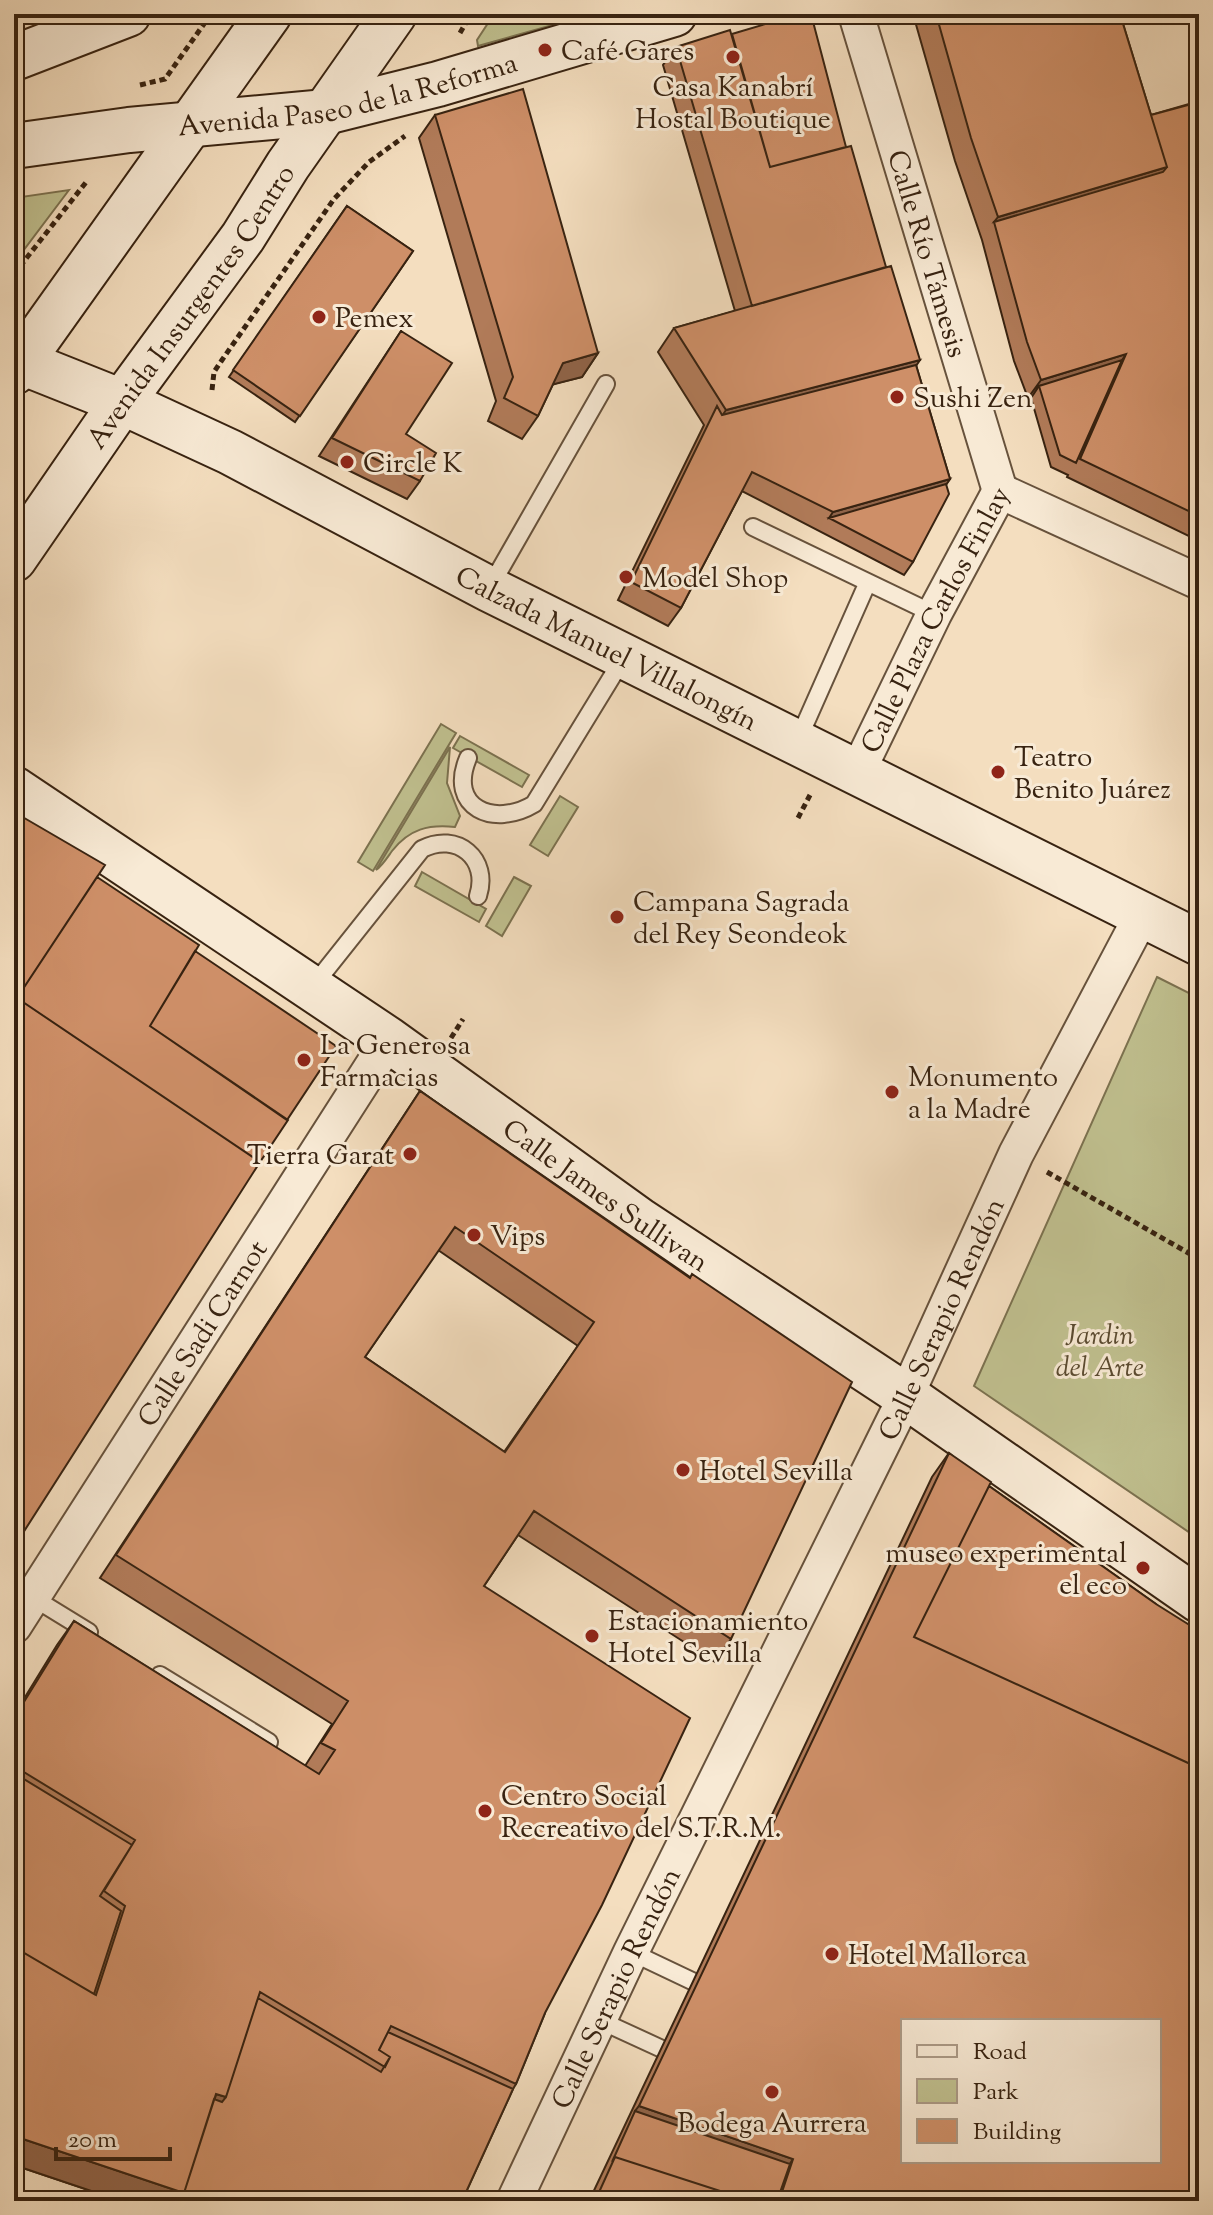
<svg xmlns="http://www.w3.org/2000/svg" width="1213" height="2215" viewBox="0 0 1213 2215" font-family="'Sorts Mill Goudy',serif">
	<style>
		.green { fill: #c0c08f; stroke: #7c7250; stroke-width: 2 }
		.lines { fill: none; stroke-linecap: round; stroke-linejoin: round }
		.lane-casing { stroke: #67523c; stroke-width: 20 }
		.street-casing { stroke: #67523c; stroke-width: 38 }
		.secondary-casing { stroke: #382311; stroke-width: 48 }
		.path { stroke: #382311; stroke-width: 5; stroke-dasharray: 6 4; stroke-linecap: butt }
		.lane { stroke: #f8ead5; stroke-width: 16 }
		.street { stroke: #f8ead5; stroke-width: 34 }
		.secondary { stroke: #f8ead5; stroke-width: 44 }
		.wall { fill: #b17b59; stroke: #382311; stroke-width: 2; fill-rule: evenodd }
		.shaded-wall { fill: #906449; stroke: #382311; stroke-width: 2 }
		.building { fill: #ce8f68; stroke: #382311; stroke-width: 2; fill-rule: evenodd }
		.poi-dot { fill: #8f2418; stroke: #f8ead5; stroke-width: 3 }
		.labels { text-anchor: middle; stroke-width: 6; stroke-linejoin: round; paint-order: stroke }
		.poi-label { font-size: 28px; fill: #382311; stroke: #f8ead5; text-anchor: start }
		.street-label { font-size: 28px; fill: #382311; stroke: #f8ead5 }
		.park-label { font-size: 28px; font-style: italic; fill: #5a4a30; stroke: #f8ead5 }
	</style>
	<rect width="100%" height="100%" fill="#f4debf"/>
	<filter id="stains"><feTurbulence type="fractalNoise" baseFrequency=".0025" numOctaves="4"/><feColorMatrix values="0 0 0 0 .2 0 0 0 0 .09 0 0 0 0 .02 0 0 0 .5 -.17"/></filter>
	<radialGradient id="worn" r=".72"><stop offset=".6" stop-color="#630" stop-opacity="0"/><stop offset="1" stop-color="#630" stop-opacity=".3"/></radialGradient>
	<!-- green -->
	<path class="green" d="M494,14H592L478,46L477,40Z
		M69,190L14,263V198Z
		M441,724L456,733L373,871L358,862Z
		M460,736L529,775L522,787L453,748Z
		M450,747L447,783L460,816L455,827C429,824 409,829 392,851C387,858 382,866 376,870Z
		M560,796L578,807L548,856L530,845Z
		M422,872L486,909L479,922L415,886Z
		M514,877L531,886L502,936L486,926Z
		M1157,977L1199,998V1539L974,1386Z"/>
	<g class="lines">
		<!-- lane casing -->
		<g class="lane-casing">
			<path id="lane" d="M753,527L934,614
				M490,587L606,384
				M798,740L867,584
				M468,758C447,808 494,828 534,804L624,657
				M313,986L422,849C457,831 490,859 478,896
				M32,1597L89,1632
				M160,1675L269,1742
				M631,1952L692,1981
				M599,2020L662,2049"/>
		</g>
		<!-- street casing -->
		<g class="street-casing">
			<g id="street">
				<path id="s1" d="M856,14L1000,491"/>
				<path d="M1000,491L1199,582"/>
				<path id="s2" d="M857,773L934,614L1000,491"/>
				<path id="s3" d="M14,1626L389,1040"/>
				<path id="s4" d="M514,2201L631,1952L906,1396L1016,1154L1142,915"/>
			</g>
		</g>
		<!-- secondary casing -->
		<g class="secondary-casing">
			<g id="secondary">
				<path d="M14,58L128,14"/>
				<path id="s5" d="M14,146L129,130L326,112L438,84L674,14"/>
				<path id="s6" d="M14,359L122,402L230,452L489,589L1199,943"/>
				<path d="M14,372L269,14"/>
				<path id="s7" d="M14,559L122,402L243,237L288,165L394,14"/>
				<path id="s8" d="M14,789L389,1040L639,1220L906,1396L1199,1600"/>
			</g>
		</g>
		<!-- path -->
		<path class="path" d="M460,33L471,14
			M140,85L165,79L211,14
			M14,274L87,181
			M212,390L214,372L222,360L334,199L369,162L405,136
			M798,818L810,795
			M451,1038L463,1019
			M1047,1172L1199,1259"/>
		<!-- lane -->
		<use href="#lane" class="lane"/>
		<!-- street -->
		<use href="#street" class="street"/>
		<!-- secondary -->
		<use href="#secondary" class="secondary"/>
	</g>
	<!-- wall -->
	<path class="wall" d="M913,14H1120L1151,115L1199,101V541L1067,477L1068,475L1051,467L1031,398H1028L1014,361L982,240L955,161Z
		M732,34L846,147L916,365L950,479L946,484L913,562L904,575L742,491L681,608L668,626L618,600L704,425L658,352L674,328L735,311L663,65L676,47Z
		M435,115L598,353L582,377L553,384L538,416L522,439L488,421L496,401L419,138Z
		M347,206L413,251L295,422L229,377Z
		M401,331L406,434L420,481L407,499L319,456Z
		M420,1091L690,1277L731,1639L715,1662L518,1535L484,1586L545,2013L516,2084L513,2089L462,2201H121L14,2165V1715L57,1645L74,1621L305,1766L332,1724L100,1578ZM438,1250L578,1346L504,1452L365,1357Z
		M949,1453L989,1486L1156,1604L1199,2201H589L932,1477Z"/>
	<!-- shaded-wall -->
	<path class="shaded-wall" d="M1167,167L1151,190L994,222L998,217Z
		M598,353L582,377L547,386L563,363Z
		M1126,354L1114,373L1039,386L1031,398H1028L1041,380Z
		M920,360L904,384L710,434L726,410Z
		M950,479L938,497L829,518L833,512Z
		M216,2094L226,2097L210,2120Z
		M639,2106L793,2159L777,2183L635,2111Z
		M14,2136L184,2193L189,2201H121L14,2165Z"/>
	<!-- building -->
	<path class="building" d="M799,14H811L846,147L770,167L732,34Z
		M936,14H1120L1167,167L998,217L971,138Z
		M730,30L770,167L851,146L886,267L752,306L676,47Z
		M523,89L598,353L563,363L538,416L504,398L513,377L435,115Z
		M1199,102V516L1080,459L1126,354L1041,380L1027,342L994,222L1163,172L1167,167L1151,115Z
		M347,206L413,251L300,416L233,370Z
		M891,266L920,360L726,410L674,328Z
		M401,331L452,363L406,434L436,453L420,481L332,438Z
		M1122,360L1076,463L1060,455L1039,386Z
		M916,365L950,479L833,512L752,472L681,608L631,582L717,406L722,415Z
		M946,484L949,494L913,562L829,518Z
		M14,812L105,865L17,998L260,1162L14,1547Z
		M97,877L199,945L150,1026L288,1120L260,1162L17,998Z
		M195,951L336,1046L287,1120L150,1026Z
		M420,1091L690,1278L692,1274L852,1382L731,1639L534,1511L484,1586L690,1718L602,1905L545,2013L516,2084L391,2026L379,2050L390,2057L385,2067L260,1992L226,2097L216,2094L184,2193L14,2136V1947L96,1995L125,1906L104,1891L135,1840L14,1766V1718L74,1621L319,1774L335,1750L321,1743L348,1701L116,1555ZM455,1227L594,1322L505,1452L365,1357Z
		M949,1453L991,1482L914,1637L1199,1768V2201H779L793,2159L639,2106ZM903,2021H1159V2161H903Z
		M989,1486L1156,1604L1199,1631V1768L914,1637Z
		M14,1773L132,1845L100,1896L121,1911L94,1994L14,1947Z
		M258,1998L381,2072L390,2057L379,2050L388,2032L513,2089L462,2201H189L181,2198L184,2193L214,2099L222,2102L226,2097Z
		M635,2111L790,2164L777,2201H751L615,2157L612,2162Z
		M615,2157L751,2201H595Z"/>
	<!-- markers -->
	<g class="poi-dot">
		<circle cx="545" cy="50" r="8"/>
		<circle cx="733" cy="57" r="8"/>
		<circle cx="319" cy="317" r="8"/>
		<circle cx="897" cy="397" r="8"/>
		<circle cx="347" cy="462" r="8"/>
		<circle cx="626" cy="577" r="8"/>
		<circle cx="998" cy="772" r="8"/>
		<circle cx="617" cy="917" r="8"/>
		<circle cx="304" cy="1060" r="8"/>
		<circle cx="892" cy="1092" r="8"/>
		<circle cx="410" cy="1154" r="8"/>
		<circle cx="474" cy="1235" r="8"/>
		<circle cx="683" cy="1470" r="8"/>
		<circle cx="1143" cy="1568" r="8"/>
		<circle cx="592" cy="1636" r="8"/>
		<circle cx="485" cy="1811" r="8"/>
		<circle cx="832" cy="1954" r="8"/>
		<circle cx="772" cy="2092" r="8"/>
	</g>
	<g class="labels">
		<!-- poi labels -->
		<g class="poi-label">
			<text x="561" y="60">Café Gares</text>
			<text x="733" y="96" text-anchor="middle">Casa Kanabrí<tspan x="733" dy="32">Hostal Boutique</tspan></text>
			<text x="335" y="327">Pemex</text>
			<text x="913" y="407">Sushi Zen</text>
			<text x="363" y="472">Circle K</text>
			<text x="642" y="587">Model Shop</text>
			<text x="1014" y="766">Teatro<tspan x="1014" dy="32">Benito Juárez</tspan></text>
			<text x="633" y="911">Campana Sagrada<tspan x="633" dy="32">del Rey Seondeok</tspan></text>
			<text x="320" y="1054">La Generosa<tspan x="320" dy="32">Farmacias</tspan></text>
			<text x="908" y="1086">Monumento<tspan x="908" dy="32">a la Madre</tspan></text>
			<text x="394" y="1164" text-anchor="end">Tierra Garat</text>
			<text x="490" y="1245">Vips</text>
			<text x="699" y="1480">Hotel Sevilla</text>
			<text x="1127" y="1562" text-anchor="end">museo experimental<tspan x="1127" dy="32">el eco</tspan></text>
			<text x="608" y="1630">Estacionamiento<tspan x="608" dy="32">Hotel Sevilla</tspan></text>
			<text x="501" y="1805">Centro Social<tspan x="501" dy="32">Recreativo del S.T.R.M.</tspan></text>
			<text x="848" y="1964">Hotel Mallorca</text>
			<text x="772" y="2132" text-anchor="middle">Bodega Aurrera</text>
		</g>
		<!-- street labels -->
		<g class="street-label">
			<text dy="10" stroke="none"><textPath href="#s5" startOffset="338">Avenida Paseo de la Reforma</textPath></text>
			<text dy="10" stroke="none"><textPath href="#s1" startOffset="250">Calle Río Támesis</textPath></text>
			<text dy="10" stroke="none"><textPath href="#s7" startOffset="308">Avenida Insurgentes Centro</textPath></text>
			<text dy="10" stroke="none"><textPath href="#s2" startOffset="172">Calle Plaza Carlos Finlay</textPath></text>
			<text dy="10" stroke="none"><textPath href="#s6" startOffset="660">Calzada Manuel Villalongín</textPath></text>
			<text dy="10" stroke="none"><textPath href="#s8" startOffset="718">Calle James Sullivan</textPath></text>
			<text dy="10" stroke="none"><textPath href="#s4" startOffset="980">Calle Serapio Rendón</textPath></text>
			<text dy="10" stroke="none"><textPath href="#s3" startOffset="348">Calle Sadi Carnot</textPath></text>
			<text dy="10" stroke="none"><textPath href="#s4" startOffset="236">Calle Serapio Rendón</textPath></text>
		</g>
		<!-- park labels -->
		<g class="park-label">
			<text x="1100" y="1344">Jardin<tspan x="1100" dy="32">del Arte</tspan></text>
		</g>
	</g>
	<!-- margin -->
	<rect width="1213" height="2215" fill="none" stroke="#f4debf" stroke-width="48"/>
	<rect x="16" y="16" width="1181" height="2183" fill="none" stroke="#382311" stroke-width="4"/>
	<rect x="24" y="24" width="1165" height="2167" fill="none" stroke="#382311" stroke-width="2"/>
	<!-- legend -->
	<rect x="901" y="2019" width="260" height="144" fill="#f8ead5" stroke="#ab9a87" stroke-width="2"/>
	<rect x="917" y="2045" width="40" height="12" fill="#f8ead5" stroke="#ab9a87" stroke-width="2"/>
	<text x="973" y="2059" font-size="24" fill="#382311">Road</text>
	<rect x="917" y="2079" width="40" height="24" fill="#c0c08f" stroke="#ab9a87" stroke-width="2"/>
	<text x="973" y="2099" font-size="24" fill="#382311">Park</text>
	<rect x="917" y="2119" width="40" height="24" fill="#ce8f68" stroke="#ab9a87" stroke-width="2"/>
	<text x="973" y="2139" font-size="24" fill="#382311">Building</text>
	<!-- scale -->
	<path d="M56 2147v12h114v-12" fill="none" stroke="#382311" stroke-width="4"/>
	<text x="68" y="2147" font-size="24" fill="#382311" stroke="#f8ead5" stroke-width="6" paint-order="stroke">20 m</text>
	<rect width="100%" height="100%" filter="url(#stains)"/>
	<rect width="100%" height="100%" fill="url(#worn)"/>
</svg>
